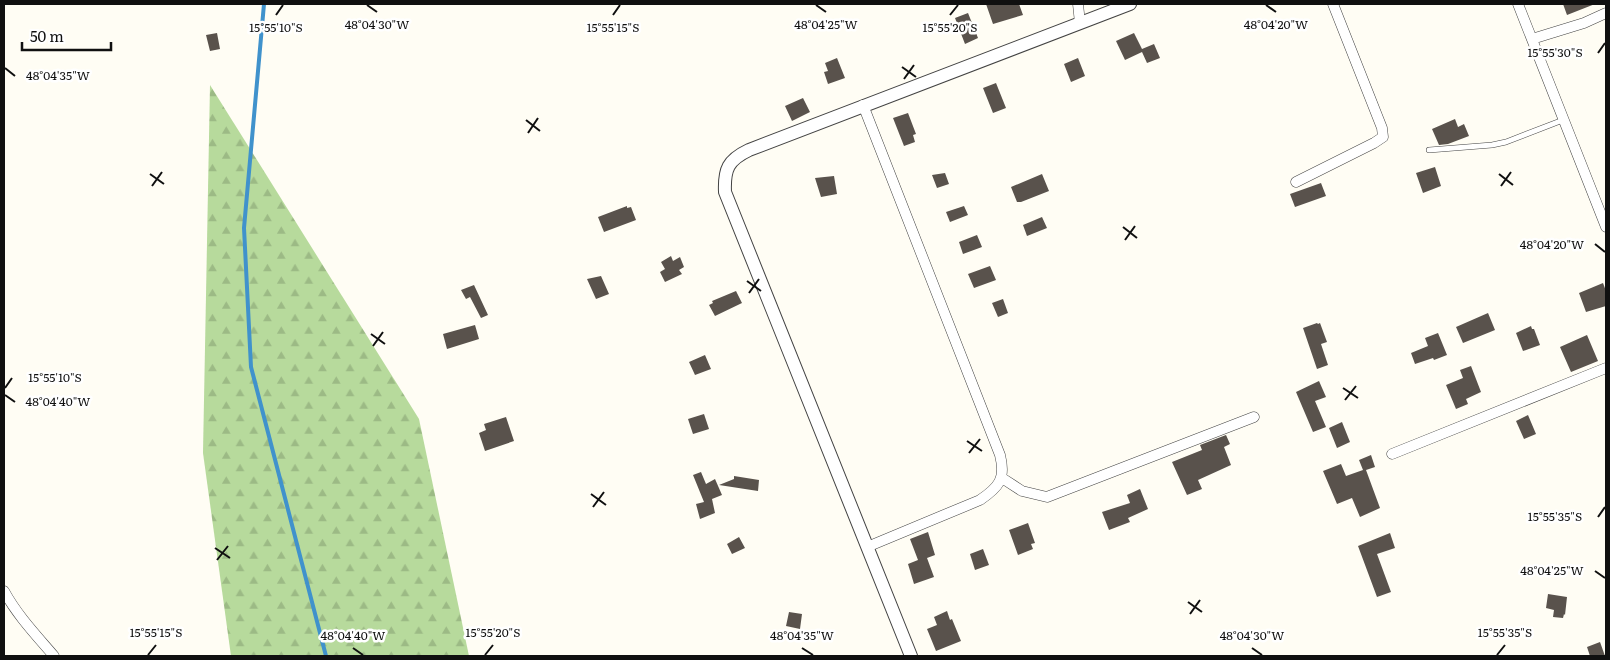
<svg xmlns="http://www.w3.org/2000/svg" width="1610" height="660" viewBox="0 0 1610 660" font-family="Literata,serif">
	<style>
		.forest { fill: url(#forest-firs) }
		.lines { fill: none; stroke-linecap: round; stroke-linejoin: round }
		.stream { stroke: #4092cc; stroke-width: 4 }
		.building { fill: #59524c }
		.service-casing { stroke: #434343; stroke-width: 6 }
		.minor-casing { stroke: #434343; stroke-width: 11 }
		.tertiary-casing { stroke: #434343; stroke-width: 14 }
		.service { stroke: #fff; stroke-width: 5 }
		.minor { stroke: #fff; stroke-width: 10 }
		.tertiary { stroke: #fff; stroke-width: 12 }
		.ticks { fill: none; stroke: #101010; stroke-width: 2 }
		.ticks-label { font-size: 12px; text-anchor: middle; fill: #101010; stroke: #fff; stroke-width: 5; stroke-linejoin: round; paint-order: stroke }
	</style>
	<defs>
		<pattern id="forest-firs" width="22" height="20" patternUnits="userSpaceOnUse" patternTransform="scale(1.25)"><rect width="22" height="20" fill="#b7da9c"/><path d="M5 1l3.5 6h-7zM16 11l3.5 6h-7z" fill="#9cba85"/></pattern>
	</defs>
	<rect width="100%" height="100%" fill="#fffdf4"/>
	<!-- forest -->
	<path class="forest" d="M210,85L419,419L469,656H231L203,453Z"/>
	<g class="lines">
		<!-- stream -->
		<path class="stream" d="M264,4L244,228L251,367L326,656"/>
	</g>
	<!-- building -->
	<path class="building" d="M986,4H1019L1023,15L993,24Z
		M1563,4H1595L1567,15Z
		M968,13L978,38L965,44L955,18Z
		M217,33L220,49L210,51L206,35Z
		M1134,33L1142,49L1154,44L1160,58L1147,63L1142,52L1125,60L1116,41Z
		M837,58L845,78L828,84L824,72L828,71L825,63Z
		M1078,58L1085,76L1071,82L1064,64Z
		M996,83L1006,108L993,113L983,88Z
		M803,98L810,112L792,121L785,106Z
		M908,113L916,134L913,135L915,142L904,146L893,118Z
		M1455,119L1458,127L1464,124L1469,136L1448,144L1439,145L1432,129Z
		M1435,167L1441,186L1423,193L1416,173Z
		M945,173L949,184L937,188L932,175Z
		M1042,174L1049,191L1021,202H1017L1011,187Z
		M834,176L837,194L821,197L815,178Z
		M1321,183L1326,196L1295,207L1290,194Z
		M627,206V208L631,207L636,220L604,232L598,217Z
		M964,206L968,215L950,222L946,212Z
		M1042,217L1047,228L1027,236L1023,225Z
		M977,235L982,247L963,254L959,242Z
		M671,256L673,261L680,257L684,267L679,270L682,274L665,282L660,272L665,269L661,262Z
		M990,266L996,280L974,288L968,274Z
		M601,276L609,294L596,299L587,279Z
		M1603,283L1606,291V306L1586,312L1579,293Z
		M474,285L488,315L481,318L470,297L466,299L461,290Z
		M736,291L742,303L715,316L709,305L713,303L712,301Z
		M1003,299L1008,313L998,317L992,303Z
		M1488,313L1495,330L1463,343L1456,327Z
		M1317,323L1318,324L1320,323L1327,342L1321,344L1328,365L1317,369L1303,328Z
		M475,325L479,339L447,349L443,334Z
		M1531,326L1532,329H1534L1540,345L1523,351L1516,333Z
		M1438,333L1447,355L1434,360L1433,358L1415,364L1411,353L1428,346L1425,338Z
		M1587,335L1598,361L1571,372L1560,347Z
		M705,355L711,369L695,375L689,362Z
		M1471,366L1481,392L1466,399L1468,404L1456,409L1446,385L1463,378L1460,370Z
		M1319,381L1326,397L1315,401L1326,427L1313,432L1296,392Z
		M704,414L709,429L693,434L688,419Z
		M1528,415L1536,434L1524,439L1516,421Z
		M506,417L514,441L485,451L479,433L486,430L484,424Z
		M1342,422L1350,442L1337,448L1329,428Z
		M1226,435L1230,444L1224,447L1231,465L1198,480L1202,489L1187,495L1172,462L1202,450L1200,445Z
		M1371,455L1375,467L1366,470L1380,508L1360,517L1352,498L1337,504L1323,471L1341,464L1346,476L1363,470L1359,460Z
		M701,472L706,484L715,479L722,495L712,499L715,513L700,519L696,504L704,502L693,475Z
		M734,476L759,480L758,491L719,485L734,479Z
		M1140,489L1148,509L1128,518L1130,522L1109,530L1102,512L1130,503L1127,495Z
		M1028,523L1035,543L1031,544L1033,549L1018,555L1009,530Z
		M928,532L935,555L927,558L934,577L914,584L908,564L918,560L910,539Z
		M1390,533L1395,548L1377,554L1391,592L1377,597L1358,546Z
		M739,537L745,548L732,554L727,544Z
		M983,549L989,565L975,570L970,554Z
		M1548,594L1567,597L1565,615L1564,614L1563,618L1553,617L1554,610L1546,608Z
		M947,611L950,620L952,619L961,641L936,651L927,629L937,625L934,617Z
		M789,612L802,614L800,629L786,626Z
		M1600,642L1605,656H1590L1587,647Z"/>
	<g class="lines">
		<!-- service casing -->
		<g class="service-casing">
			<path id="service" d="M1429,150L1492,145L1506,142L1563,120"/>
		</g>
		<!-- minor casing -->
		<g class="minor-casing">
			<path id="minor" d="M1078,4L1080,23
				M1518,4L1606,227
				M1532,39L1584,23L1606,13
				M863,105L1000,455C1006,479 999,487 980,500L867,547
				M1296,182L1374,143L1383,137L1382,128L1333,4
				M1392,454L1606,368
				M1002,478L1022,491L1047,497L1254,417
				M4,591C17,615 36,635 54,656"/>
		</g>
		<!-- tertiary casing -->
		<g class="tertiary-casing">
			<path id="tertiary" d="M911,656L725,192C724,169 728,160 749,150L1130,4"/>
		</g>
		<!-- service -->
		<use href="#service" class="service"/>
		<!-- minor -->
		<use href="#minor" class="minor"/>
		<!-- tertiary -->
		<use href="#tertiary" class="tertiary"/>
	</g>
	<!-- ticks -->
	<path class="ticks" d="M367,5L377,12M816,5L826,12M1266,5L1276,12M276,15L283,5M613,15L620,5M950,15L958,5M1598,53L1605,43M902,67L916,77M5,68L15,76M904,79L914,65M526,120L540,131M528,133L538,118M150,174L164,184M1499,174L1513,185M152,186L162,172M1501,186L1511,172M1123,227L1137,238M1125,240L1135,226M1595,244L1605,252M747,281L761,291M749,293L759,279M371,334L385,344M373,346L383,332M5,388L12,378M1343,388L1358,398M5,395L15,402M1345,400L1356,386M967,441L982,451M969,453L980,439M591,494L606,505M593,507L604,492M1598,517L1605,507M215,548L230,558M217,560L228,546M1595,571L1605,578M1188,602L1202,612M1190,614L1200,600M353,648L363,655M802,648L813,655M1252,648L1262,655M148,655L156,645M485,655L493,645M1497,655L1505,645"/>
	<g class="ticks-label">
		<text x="377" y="29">48°04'30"W</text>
		<text x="826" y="29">48°04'25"W</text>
		<text x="1276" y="29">48°04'20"W</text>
		<text x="276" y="32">15°55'10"S</text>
		<text x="613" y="32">15°55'15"S</text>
		<text x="950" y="32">15°55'20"S</text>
		<text x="1555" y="57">15°55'30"S</text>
		<text x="58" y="80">48°04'35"W</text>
		<text x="1552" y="249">48°04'20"W</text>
		<text x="55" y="382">15°55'10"S</text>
		<text x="58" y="406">48°04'40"W</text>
		<text x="1555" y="521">15°55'35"S</text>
		<text x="1552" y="575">48°04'25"W</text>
		<text x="156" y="637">15°55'15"S</text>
		<text x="493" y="637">15°55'20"S</text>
		<text x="1505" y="637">15°55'35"S</text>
		<text x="353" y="640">48°04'40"W</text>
		<text x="802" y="640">48°04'35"W</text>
		<text x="1252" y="640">48°04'30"W</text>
	</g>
	<!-- border -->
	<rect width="1610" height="660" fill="none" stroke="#101010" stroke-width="10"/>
	<!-- scale -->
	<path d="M22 42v8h89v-8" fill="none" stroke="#101010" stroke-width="2.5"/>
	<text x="30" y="42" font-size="15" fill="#101010" stroke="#ffffff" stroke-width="4" paint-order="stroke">50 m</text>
</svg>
